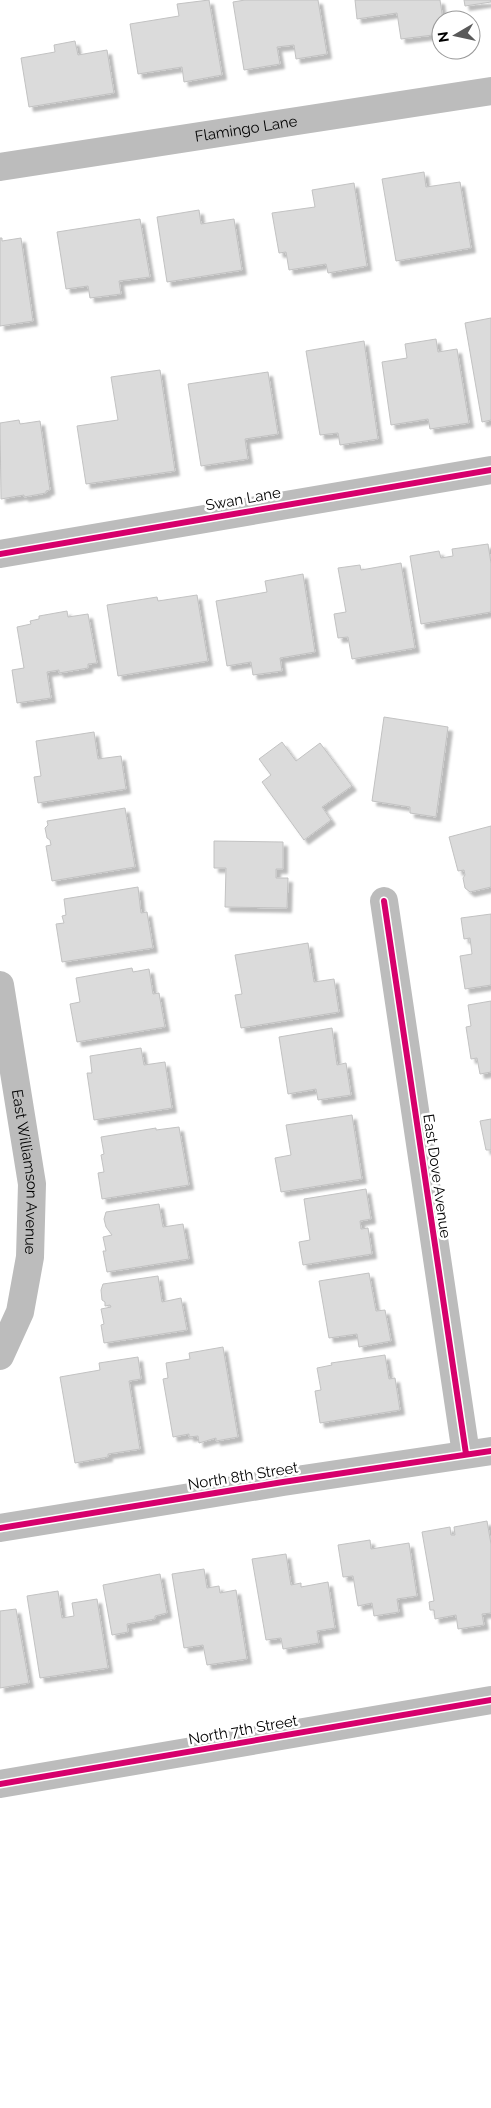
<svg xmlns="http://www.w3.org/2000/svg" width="491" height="2108" viewBox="0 0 491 2108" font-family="Raleway,sans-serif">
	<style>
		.building { fill: #dbdbdb; stroke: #c2c2c2; filter: url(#shadow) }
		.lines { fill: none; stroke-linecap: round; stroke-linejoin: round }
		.minor { stroke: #bcbcbc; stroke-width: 28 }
		.cycleway-casing { stroke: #fff; stroke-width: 9 }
		.cycleway { stroke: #d6006c; stroke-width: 6 }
		.labels { text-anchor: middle; stroke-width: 5; stroke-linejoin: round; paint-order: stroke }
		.street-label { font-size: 15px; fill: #000; stroke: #fff }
	</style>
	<defs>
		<filter id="shadow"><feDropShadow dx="4.5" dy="4.5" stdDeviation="1" flood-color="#0004"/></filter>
	</defs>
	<rect width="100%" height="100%" fill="#fff"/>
	<!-- building -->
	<path class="building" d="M209,0L222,75L184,82L182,67L138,74L130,24L179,16L177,4Z
		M245,0H318L327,54L296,59L294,45L277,47L280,64L244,70L233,2Z
		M355,0H440L443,20H441V34L401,39L397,13L357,19Z
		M464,0H491V2L465,6Z
		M75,41L78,55L107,50L114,93L29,107L21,58L55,52L54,45Z
		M424,172L426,187L460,182L471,248L396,261L382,179Z
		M354,183L367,266L328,273L326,264L289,270L286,252L279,253L272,213L315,207L312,190Z
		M199,210L201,224L234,219L242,270L167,282L157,217Z
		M140,219L150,277L119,281L121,294L90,298L88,286L66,289L57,232Z
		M0,238H2V241L21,238L33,321L0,326Z
		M491,318V420L482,422L465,323Z
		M436,339L438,352L457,349L469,423L430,429L428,419L391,425L382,362L407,358L405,344Z
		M364,341L378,439L340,445L338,433L320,435L306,351Z
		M160,370L175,471L86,484L77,426L118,420L111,377Z
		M268,372L278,434L245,439L248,459L201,466L188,384Z
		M19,420L20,424L40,421L50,490L46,491V493L24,497V495L1,499L0,423Z
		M488,544L491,563V612L421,624L410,556L439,551L441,558L453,556L452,549Z
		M401,563L415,648L352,659L348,637L338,638L334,614L346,612L338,568L360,565L361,570Z
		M303,574L315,652L280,658L282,671L253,675L251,662L227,666L216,601L267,592L265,581Z
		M197,595L208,661L118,676L107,605L157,597L158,601Z
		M67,611L68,617L88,614L97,663L88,664V668L59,673V670L47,672L51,698L17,703L12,670L24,668L17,627L31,624L30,621L39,619V616Z
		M384,717L448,727L436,817L410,813V807L372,801Z
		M94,732L98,759L121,756L126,789L38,803L34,777L41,776L36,741Z
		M282,742L296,761L320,743L352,786L322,807L331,820L304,840L262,782L271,775L259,759Z
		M125,808L135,867L52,881L46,846L51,845L50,840L47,838L45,828L48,825L47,821Z
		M491,826V887L470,892L465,888L463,878L465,875L464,870L458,871L449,837Z
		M214,841L283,842V869H276V878H288L287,908L225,907L226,868H214Z
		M138,887L141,913L147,912L153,948L62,962L56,924L64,923L62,916L66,915L64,899Z
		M491,914V985L465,989L460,956L472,954L470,938L464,939L461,918Z
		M308,943L314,982L334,979L339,1012L241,1028L235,995L242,994L235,955Z
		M132,968L133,972L149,969L153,994L159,993L165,1027L77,1042L70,1004L80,1002L76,978Z
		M491,1001V1072L480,1074L477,1058L471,1059L466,1027L471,1026L468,1005Z
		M332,1028L337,1065L346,1063L351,1095L318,1100L316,1089L288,1094L279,1037Z
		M141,1048L144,1065L165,1062L172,1108L94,1120L87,1073H92L90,1056Z
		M352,1115L362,1179L281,1192L275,1158L291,1155L286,1125Z
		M491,1119V1150H486L480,1121Z
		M179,1127L189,1185L102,1199L98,1173L104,1172L101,1155L104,1154L101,1137L156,1128V1130Z
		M366,1189L371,1219L360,1221L361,1229L368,1228L372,1254L303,1265L299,1242L310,1240L304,1199Z
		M159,1204L163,1227L183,1224L189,1259L107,1272L103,1251H106L103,1237L112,1235L106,1227L104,1219L106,1212Z
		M369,1273L376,1311L385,1310L391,1341L359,1347L357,1334L329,1338L319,1281Z
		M158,1276L162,1302L181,1298L187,1330L104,1343L101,1325L104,1324L101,1309L111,1307L110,1305L105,1306V1302L102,1300L101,1290L103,1284Z
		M223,1347L238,1437L216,1441V1438L199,1443L198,1436L189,1437V1434L173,1437L163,1379L168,1378L166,1363L190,1359L189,1353Z
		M385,1355L389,1379L395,1378L400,1410L320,1423L315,1391L321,1390L317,1368L332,1365L331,1363Z
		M138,1357L141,1379L129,1381L140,1449L108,1454V1457L75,1463L60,1377L100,1370L99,1363Z
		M487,1521L491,1544V1613L482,1614L484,1625L458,1629L456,1615L435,1619L434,1610H430L429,1602L434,1601L422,1532L450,1527L451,1535H455L454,1527Z
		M370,1540L371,1549L409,1543L417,1596L397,1599L399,1612L374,1616L372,1603L358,1606L353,1576L343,1577L338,1545Z
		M286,1554L291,1585L301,1583V1587L328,1582L335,1628L317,1631L319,1643L283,1649L281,1638L266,1640L252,1559Z
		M204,1569L207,1588L219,1586L220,1593L236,1590L247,1659L207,1665L203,1645L184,1648L172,1574Z
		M160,1574L167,1613L155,1616V1619L127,1624L128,1632L112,1635L103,1585Z
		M58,1591L62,1618L74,1616L72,1603L97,1599L108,1668L40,1678L27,1596Z
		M16,1609L29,1683L0,1688V1611Z"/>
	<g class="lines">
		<!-- minor -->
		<g class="minor">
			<path id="s1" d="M0,167L491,91"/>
			<path d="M0,554L491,470"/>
			<path d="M384,901L466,1454"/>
			<path id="s2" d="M0,985L32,1184L30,1257L20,1312L0,1356"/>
			<path d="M0,1528L283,1482L491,1451"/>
			<path d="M0,1784L491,1700"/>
		</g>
		<!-- cycleway casing -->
		<g class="cycleway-casing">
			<path id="cycleway" d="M0,554L491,470
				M384,901L466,1454
				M0,1528L283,1482L491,1451
				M0,1784L491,1700"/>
		</g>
		<!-- cycleway -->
		<use href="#cycleway" class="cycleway"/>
	</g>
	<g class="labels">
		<!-- street labels -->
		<g class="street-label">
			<text dy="5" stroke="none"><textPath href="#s1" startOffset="249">Flamingo Lane</textPath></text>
			<text transform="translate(243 499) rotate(-10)" y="5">Swan Lane</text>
			<text dy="5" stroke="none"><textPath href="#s2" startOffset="189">East Williamson Avenue</textPath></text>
			<text transform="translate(437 1176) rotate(82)" y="5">East Dove Avenue</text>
			<text transform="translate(243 1476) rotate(-9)" y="5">North 8th Street</text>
			<text transform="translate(243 1730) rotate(-10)" y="5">North 7th Street</text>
		</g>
	</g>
	<!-- north arrow -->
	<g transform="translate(456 35) rotate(261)"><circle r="24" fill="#ffffff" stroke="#999999"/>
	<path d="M0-4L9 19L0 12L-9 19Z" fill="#595959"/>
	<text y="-8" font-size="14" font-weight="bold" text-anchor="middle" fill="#000000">N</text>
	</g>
</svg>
